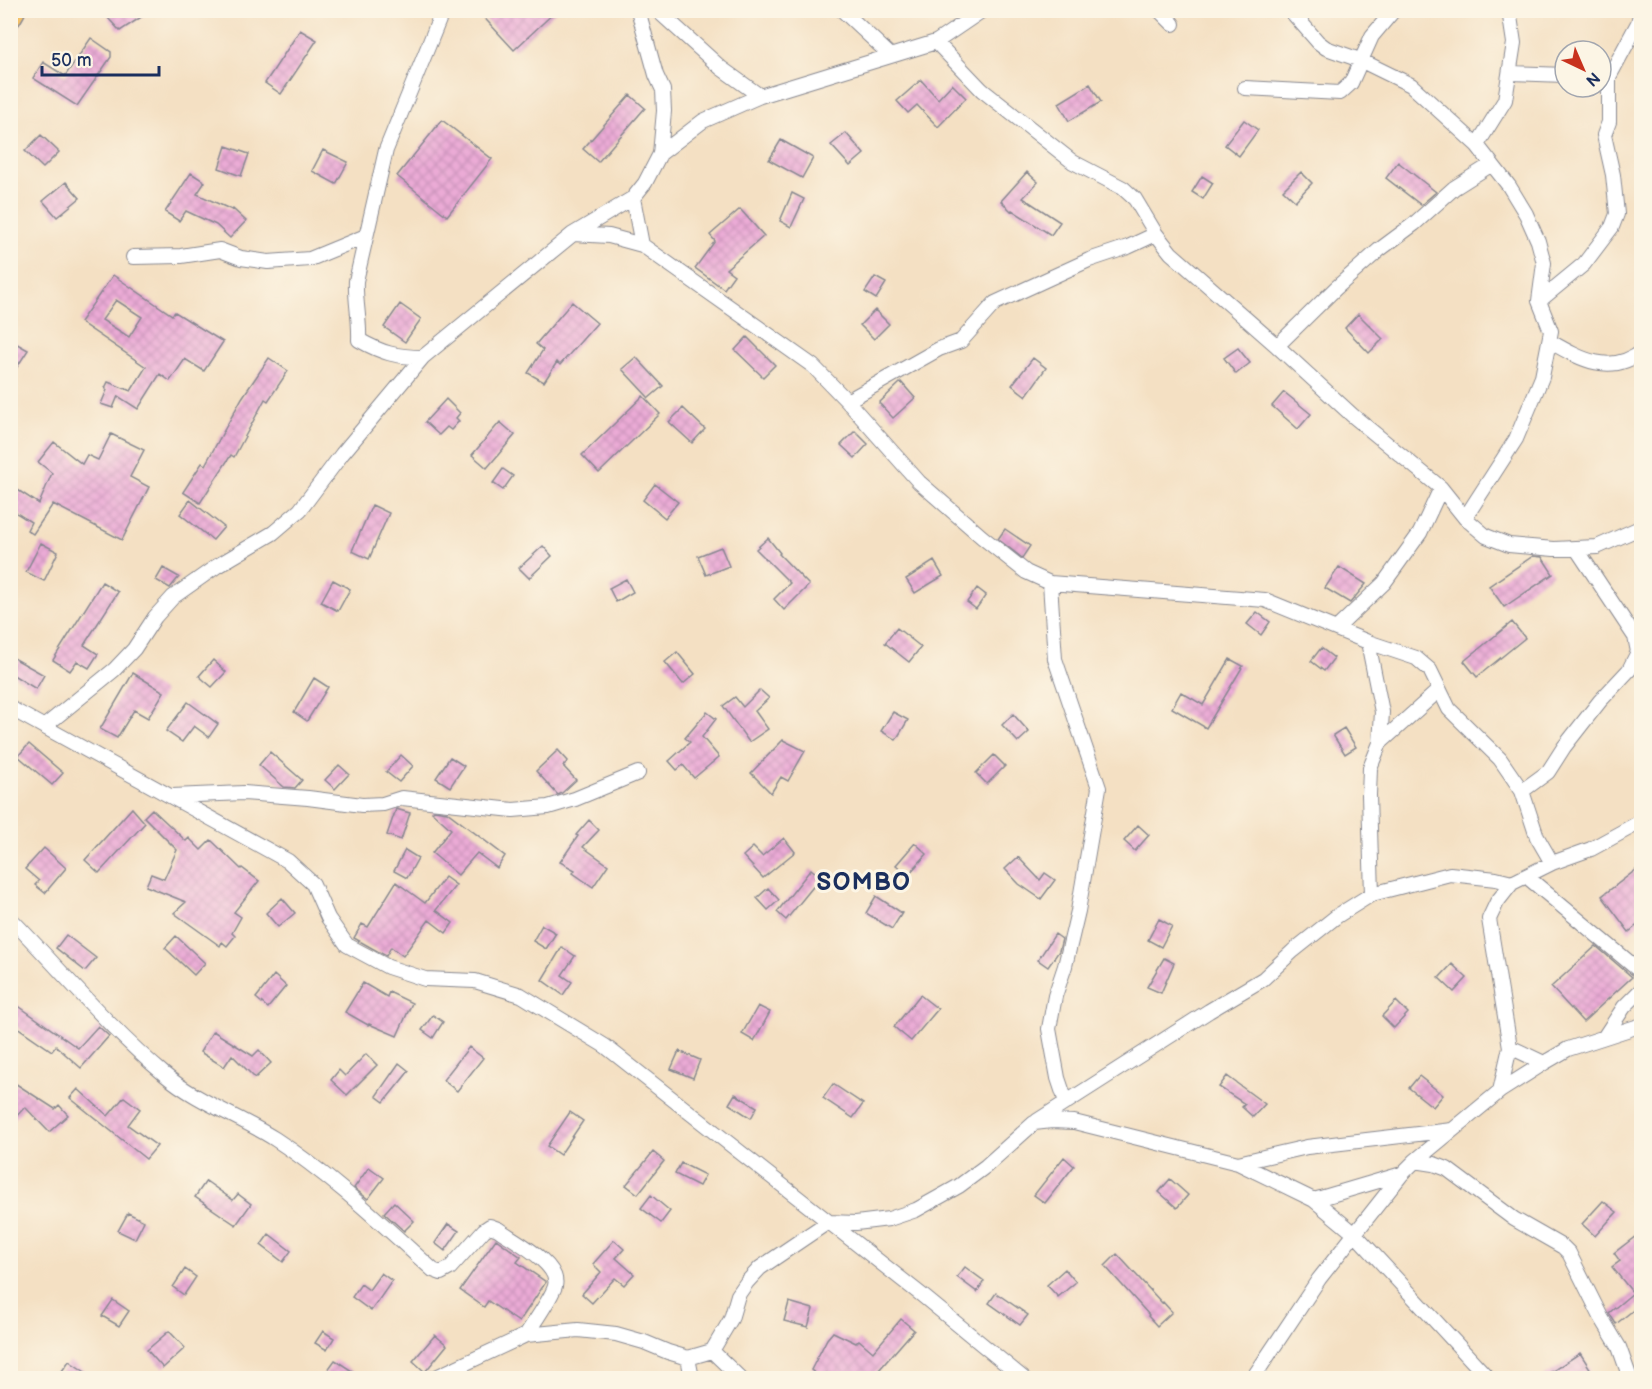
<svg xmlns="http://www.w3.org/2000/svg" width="1652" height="1389" viewBox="0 0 1652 1389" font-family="'Balsamiq Sans',sans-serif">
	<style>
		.building { fill: url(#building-cross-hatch); fill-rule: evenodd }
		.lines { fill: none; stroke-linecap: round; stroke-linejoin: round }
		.minor-casing { stroke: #888890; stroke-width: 16 }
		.primary-casing { stroke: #888890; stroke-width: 25 }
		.minor { stroke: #fff; stroke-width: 14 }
		.primary { stroke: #f4c16b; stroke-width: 22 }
		.labels { text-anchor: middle; stroke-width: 6; stroke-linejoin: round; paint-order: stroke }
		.district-label { font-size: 24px; font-weight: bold; letter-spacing: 1.5px; fill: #1b2f5e; stroke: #fcf5e5 }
	</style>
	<defs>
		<pattern id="building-cross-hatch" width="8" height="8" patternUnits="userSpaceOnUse" patternTransform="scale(1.5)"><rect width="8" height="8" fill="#ebabd6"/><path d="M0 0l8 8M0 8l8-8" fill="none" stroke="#c993ba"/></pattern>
	</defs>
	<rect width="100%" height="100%" fill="#fcf5e5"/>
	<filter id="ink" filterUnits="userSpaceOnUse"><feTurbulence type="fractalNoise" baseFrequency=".0167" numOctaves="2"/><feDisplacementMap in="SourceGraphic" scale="12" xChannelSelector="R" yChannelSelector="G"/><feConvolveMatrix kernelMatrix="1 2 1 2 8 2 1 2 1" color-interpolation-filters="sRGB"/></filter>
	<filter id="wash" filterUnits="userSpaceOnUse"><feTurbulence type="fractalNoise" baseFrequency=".008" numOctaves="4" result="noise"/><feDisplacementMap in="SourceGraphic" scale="24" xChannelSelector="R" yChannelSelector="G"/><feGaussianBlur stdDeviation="1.35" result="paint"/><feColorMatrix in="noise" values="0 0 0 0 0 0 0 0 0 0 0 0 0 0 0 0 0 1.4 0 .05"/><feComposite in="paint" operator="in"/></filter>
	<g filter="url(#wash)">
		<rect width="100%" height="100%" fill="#f4e0c3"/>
		<g id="blocks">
			<!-- building -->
			<path class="building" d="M116,10H152L120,31L108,18Z
				M477,10H557L514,50Z
				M300,30L317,40L281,94L265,83Z
				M91,38L111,52V57L77,106L33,78L43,62L65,76Z
				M921,80L938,99L952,84L966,98L938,127L917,105L908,113L897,101Z
				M1090,84L1101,102L1069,121L1059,103Z
				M630,95L645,108L598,162L583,149Z
				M442,120L492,159L447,216L397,176Z
				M1244,120L1258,130L1239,156L1225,145Z
				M846,133L864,154L850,166L831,145Z
				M41,135L59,152L43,168L25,151Z
				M781,140L813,158L802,178L769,160Z
				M226,146L249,154L241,176L219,168Z
				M323,150L348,162L336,184L312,171Z
				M1398,162L1436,192L1421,205L1386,178Z
				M1027,172L1038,182L1023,198L1060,222L1051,235L1012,210L1011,211L1001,201Z
				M1301,172L1312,183L1295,201L1283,190Z
				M191,173L205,182L197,194L232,210L233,209L246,221L230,238L216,225L186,211L179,221L165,212Z
				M1202,176L1213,183L1203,199L1192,192Z
				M66,182L80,198L57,217L43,201Z
				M792,193L804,199L791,227L780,221Z
				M740,209L764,236L726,269L734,275L724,289L695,268L715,241L710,235Z
				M113,275L172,315L175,312L223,342L204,371L185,359L170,381L160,374L138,409L118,396L113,408L101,404L107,390L105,388L108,382L131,391L146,367L80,322ZM116,300L142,317L129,337L102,320Z
				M875,277L886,283L876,299L865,292Z
				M572,302L597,323L560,365L557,362L544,382L528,373L543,350L536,344Z
				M400,304L421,319L405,342L384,327Z
				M875,310L889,324L874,339L860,325Z
				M1358,314L1383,339L1369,353L1345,328Z
				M747,337L775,365L763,377L735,350Z
				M10,340L28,350L10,378Z
				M1238,348L1250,363L1236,374L1224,358Z
				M636,357L663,386L649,398L622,369Z
				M269,358L288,371L268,401L265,399L234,457L231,455L200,503L183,492L202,463L205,465L242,398Z
				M1033,358L1046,368L1026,396L1012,385Z
				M901,382L915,398L893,418L879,403Z
				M1284,392L1311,414L1298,429L1272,406Z
				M643,396L660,414L599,473L582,455Z
				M446,399L460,413L456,418L459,421L451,430L447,427L439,435L425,422Z
				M683,408L705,429L692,443L669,422Z
				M500,422L515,435L487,468L472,455Z
				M855,431L868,444L855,458L841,445Z
				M111,434L144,450L130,477L149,487L122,540L53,504L33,534L27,530L31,522L10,509V485L39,504L52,473L38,462L54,442L82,464L87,455L98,460Z
				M503,469L513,476L503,490L493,483Z
				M655,484L678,502L665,518L643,500Z
				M190,500L224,527L213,540L180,514Z
				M372,505L389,513L369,559L352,551Z
				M1005,529L1030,546L1022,558L998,539Z
				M768,538L780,553L779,554L809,585L784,610L774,599L790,583L756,549Z
				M41,543L58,552L44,581L26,572Z
				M543,546L552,556L529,578L519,568Z
				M721,547L729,566L706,575L698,556Z
				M1533,556L1542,557L1553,574L1504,607L1489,586Z
				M934,561L943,576L915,593L906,579Z
				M1339,567L1366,584L1350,603L1325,588Z
				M163,568L179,577L170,588L156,580Z
				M626,579L633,592L616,602L609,588Z
				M333,580L350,589L338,611L321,602Z
				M102,582L118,592L84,645L98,654L89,668L77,661L70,671L53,660Z
				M977,588L986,595L976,609L967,602Z
				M1257,612L1270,622L1261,635L1247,624Z
				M1512,622L1525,638L1477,677L1464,661Z
				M897,628L921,647L909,662L885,643Z
				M1321,648L1334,658L1324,671L1311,661Z
				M677,652L695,674L683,684L665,662Z
				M10,656L44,675L36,689L10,673Z
				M1230,659L1243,666L1206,728L1172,708L1181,692L1203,705Z
				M213,660L226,672L212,687L199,676Z
				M133,673L164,692L148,718L134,710L117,738L100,729Z
				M314,678L328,687L307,721L294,712Z
				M760,690L769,698L755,711L768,729L749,742L723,706L735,697L743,707Z
				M188,702L218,724L209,737L194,726L182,742L166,731Z
				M707,712L716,719L702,737L719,757L694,778L683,765L677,770L669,761L690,742L685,738Z
				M893,712L908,720L896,740L881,731Z
				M1013,714L1029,732L1018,742L1002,725Z
				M1344,728L1356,747L1345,754L1333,735Z
				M783,740L805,751L788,781L781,777L771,793L751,773Z
				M29,744L63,773L52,785L18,756Z
				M558,750L568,761L563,766L576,780L562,793L558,795L536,771Z
				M270,752L302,780L295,788L284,787L259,765Z
				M401,755L413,766L399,782L386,772Z
				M994,755L1005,766L987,784L976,773Z
				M450,757L464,766L450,787L436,778Z
				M339,765L349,774L335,789L325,780Z
				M132,808L145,823L99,873L85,860Z
				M152,809L186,841L189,838L201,850L211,840L241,869L242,868L259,881L234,912L241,917L232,933L235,936L227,946L222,942L220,946L174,913L186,902L146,886L151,874L164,879L177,850L144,817Z
				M396,809L410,813L401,840L387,835Z
				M434,810L447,812L505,856L497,868L477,853L458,875L432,853L451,829L432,812Z
				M589,820L599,830L583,847L608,865L593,887L573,873L575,870L560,862L578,836L576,835Z
				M1138,825L1149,835L1135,851L1124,841Z
				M784,838L795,852L763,878L743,856L753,847L762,856Z
				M915,843L927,854L908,875L896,865Z
				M44,848L66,868L45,893L35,885L39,881L25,869Z
				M405,850L418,858L407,878L394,871Z
				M1018,857L1040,880L1045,873L1055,880L1041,899L1019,884L1005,869Z
				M1641,866V922L1629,932L1602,896Z
				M811,869L821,877L786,920L777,912Z
				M445,877L456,885L436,910L453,923L446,933L429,920L403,956L391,947L386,956L354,938L362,924L368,927L396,882L425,903Z
				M768,888L779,900L768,910L757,898Z
				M876,896L902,913L892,929L866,913Z
				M282,898L295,913L278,927L266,913Z
				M1159,919L1172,926L1161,947L1148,940Z
				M542,925L556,933L546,949L533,941Z
				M1055,934L1062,939L1059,951L1048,967L1038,960Z
				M66,935L96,958L85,971L56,948Z
				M176,936L205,963L194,975L165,948Z
				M1596,946L1632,977L1583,1022L1551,987Z
				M562,947L575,956L562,975L572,982L563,995L542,980Z
				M1164,958L1174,963L1161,993L1147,987Z
				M1452,964L1467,978L1454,992L1439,978Z
				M274,975L286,986L268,1008L256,998Z
				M363,983L387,997L389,992L412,1003L397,1036L369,1024L368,1025L345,1012Z
				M920,995L938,1009L911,1041L894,1027Z
				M10,1000L78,1048L98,1026L109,1036L81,1068L56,1046L52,1051L10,1022Z
				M1396,1001L1408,1013L1394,1028L1382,1016Z
				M758,1006L770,1012L754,1041L742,1034Z
				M433,1015L443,1022L433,1038L422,1030Z
				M213,1031L253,1056L259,1050L271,1063L255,1078L232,1055L224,1067L200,1052Z
				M469,1047L483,1058L457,1091L443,1080Z
				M679,1051L700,1060L693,1078L671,1069Z
				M366,1054L377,1065L347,1095L331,1080L339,1070L345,1076Z
				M399,1063L409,1071L384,1102L376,1096Z
				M1227,1076L1265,1104L1253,1117L1242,1107L1245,1104L1219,1087Z
				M1419,1076L1443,1095L1433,1107L1409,1088Z
				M10,1080L55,1109L59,1105L68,1115L49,1132L25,1107L10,1123Z
				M833,1084L863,1104L853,1118L823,1098Z
				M78,1089L108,1116L124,1097L140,1109L128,1125L157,1146L146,1159L70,1098Z
				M735,1094L757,1107L751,1118L729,1104Z
				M570,1112L583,1121L560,1155L547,1146Z
				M653,1152L664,1161L638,1194L626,1185Z
				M1064,1157L1074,1166L1045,1203L1034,1195Z
				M681,1163L705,1175L699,1186L675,1174Z
				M369,1167L384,1178L368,1199L354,1188Z
				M1170,1179L1188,1195L1177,1208L1159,1192Z
				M206,1181L233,1200L238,1194L251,1204L236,1225L195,1197Z
				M651,1195L670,1211L661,1223L641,1208Z
				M1603,1201L1617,1212L1595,1236L1582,1224Z
				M394,1202L414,1221L404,1231L384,1213Z
				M128,1213L144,1221L135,1239L118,1231Z
				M448,1224L459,1231L445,1251L435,1243Z
				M269,1234L291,1251L283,1262L261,1245Z
				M1636,1236L1641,1243V1304L1616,1324L1609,1313L1633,1293L1612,1267L1620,1261L1614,1253Z
				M496,1239L521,1257L517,1262L546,1282L519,1322L488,1301L484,1307L460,1290Z
				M614,1240L624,1249L616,1258L634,1274L624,1285L615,1278L592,1303L582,1294L601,1272L593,1264Z
				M1117,1254L1162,1303L1163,1302L1172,1312L1157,1326L1148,1316L1149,1315L1105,1266Z
				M965,1267L984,1281L977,1292L957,1277Z
				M185,1269L196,1277L184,1295L173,1287Z
				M1065,1269L1076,1282L1058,1297L1047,1285Z
				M381,1273L392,1281L371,1311L352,1297L361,1284L369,1290Z
				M996,1293L1028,1315L1020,1325L989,1303Z
				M113,1300L129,1311L119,1326L102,1316Z
				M789,1302L813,1309L808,1327L784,1321Z
				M901,1319L914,1330L872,1378H833L826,1373L821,1378L811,1370L827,1339L833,1332L856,1343L859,1340L873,1352Z
				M169,1331L185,1348L163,1368L147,1350Z
				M323,1331L334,1338L327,1350L315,1343Z
				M435,1335L447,1345L425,1372L413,1361Z
				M1580,1353L1591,1370L1578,1378H1542Z
				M335,1360L363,1378H322Z
				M69,1361L94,1378H57Z"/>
		</g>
	</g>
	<g filter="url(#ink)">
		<use href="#blocks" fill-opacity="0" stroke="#888890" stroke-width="1.5"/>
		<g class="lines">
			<!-- minor casing -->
			<g class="minor-casing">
				<path id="minor" d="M657,10L721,68L760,96
					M842,10L891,56
					M1159,10L1173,24
					M1290,10L1318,42L1326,48L1360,60L1411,85L1477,145L1509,186L1526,214L1538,241L1544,263L1539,301
					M936,42L982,90L1073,162L1123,188L1135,199L1156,234L1171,253L1277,346L1352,415L1441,488L1465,518L1486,536L1509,545L1554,549L1597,547L1642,527
					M1510,73L1565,75
					M1245,88L1340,93L1351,83L1372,36L1394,10
					M1477,145L1505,100L1514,43L1509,10
					M660,154L703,121L760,96L936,42L983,10
					M633,198L642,245L813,366L847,401L919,482L982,537L1026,572L1050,583L1265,600L1368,642L1416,658L1430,670L1449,709L1500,759L1522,791L1537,837L1552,863
					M573,234L609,236L642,245
					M133,257L181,256L220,250L241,258L268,262L310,259L366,236
					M1549,341C1579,358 1610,377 1642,351
					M1277,346L1336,288L1379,250L1414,224L1454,188L1492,164
					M423,357C396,357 382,353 359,340C360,318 355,302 356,281L386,150L443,10
					M847,401L939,349L961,341L995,303L1089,260L1128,247L1156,234
					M1465,518L1516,439L1542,377L1551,331L1539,301L1584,264L1612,227L1617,214L1613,175L1604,135L1609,122V77L1638,23L1641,10
					M1050,583L1055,659L1099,788L1078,911L1065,966L1055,996L1049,1029L1058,1078L1066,1102
					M1336,629L1384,583L1420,533L1441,488
					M1368,642L1382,712L1380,743L1370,768L1369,795L1372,894
					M10,708L288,861L313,884L328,918L347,945L388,967L425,979L475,981L521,995L605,1046L923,1296L1023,1378
					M45,726L114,670L134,649L155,617L173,597L217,566L273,533L300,510L342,454L423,357L573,234L633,198L645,183L660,154L664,111L663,90L656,75L638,10
					M1380,743L1439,690
					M1522,791L1548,772L1564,747L1600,701L1629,670L1638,652L1635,637L1576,548
					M172,796L244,793L308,798L362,805L383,804L402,798L513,810L548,807L575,799L638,773
					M1526,876L1642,973
					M10,918C61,970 108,1027 164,1074C197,1102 239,1116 275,1139C332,1176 383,1225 433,1270L441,1273L450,1268L484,1230L490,1226L498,1229C513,1240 561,1264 555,1286C552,1297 533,1324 526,1335
					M1605,1036L1624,1007L1642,989
					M1510,1047L1544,1063
					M1500,1091L1510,1047L1489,919L1497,902L1512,883L1552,863L1591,849L1642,821
					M1037,1121L1209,1011L1263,979L1293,951L1337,916L1372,894L1450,874L1496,879L1512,883
					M1415,1161L1434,1164L1447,1169L1514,1219L1563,1247L1569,1253L1601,1317L1619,1347L1630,1378
					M1238,1163L1307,1147L1452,1130
					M1314,1200L1402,1174
					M712,1351L740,1378
					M688,1358L692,1378
					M434,1378L526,1335L578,1330L616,1334L644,1342L668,1352L688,1358L712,1351L731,1319L738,1295L747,1282L760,1268L828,1222L856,1223L889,1219L916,1210L959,1186L986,1166L1034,1123L1052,1121L1074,1122L1238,1163L1314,1200L1355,1234L1488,1378
					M1253,1378L1319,1279L1402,1174L1415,1161L1500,1091L1544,1063L1568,1049L1639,1026"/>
			</g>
			<!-- primary casing -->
			<g class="primary-casing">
				<path id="primary" d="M10,17L14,10"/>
			</g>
			<!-- minor -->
			<use href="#minor" class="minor"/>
			<!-- primary -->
			<use href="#primary" class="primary"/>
		</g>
	</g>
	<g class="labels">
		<!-- district labels -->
		<g class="district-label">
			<text x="864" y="890">SOMBO</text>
		</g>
	</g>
	<!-- margin -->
	<rect width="1652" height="1389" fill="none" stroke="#fcf5e5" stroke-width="36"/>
	<!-- north arrow -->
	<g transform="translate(1583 69) rotate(136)"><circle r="28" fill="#fcf5e5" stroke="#a2a6af" stroke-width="1.5"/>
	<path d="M0-4.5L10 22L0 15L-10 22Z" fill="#c8321e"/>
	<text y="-9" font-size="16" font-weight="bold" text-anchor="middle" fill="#1b2f5e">N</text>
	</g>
	<!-- scale -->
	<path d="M42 66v9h117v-9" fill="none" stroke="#1b2f5e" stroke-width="3"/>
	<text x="51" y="66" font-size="18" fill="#1b2f5e" stroke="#fcf5e5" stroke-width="4.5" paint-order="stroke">50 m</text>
</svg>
